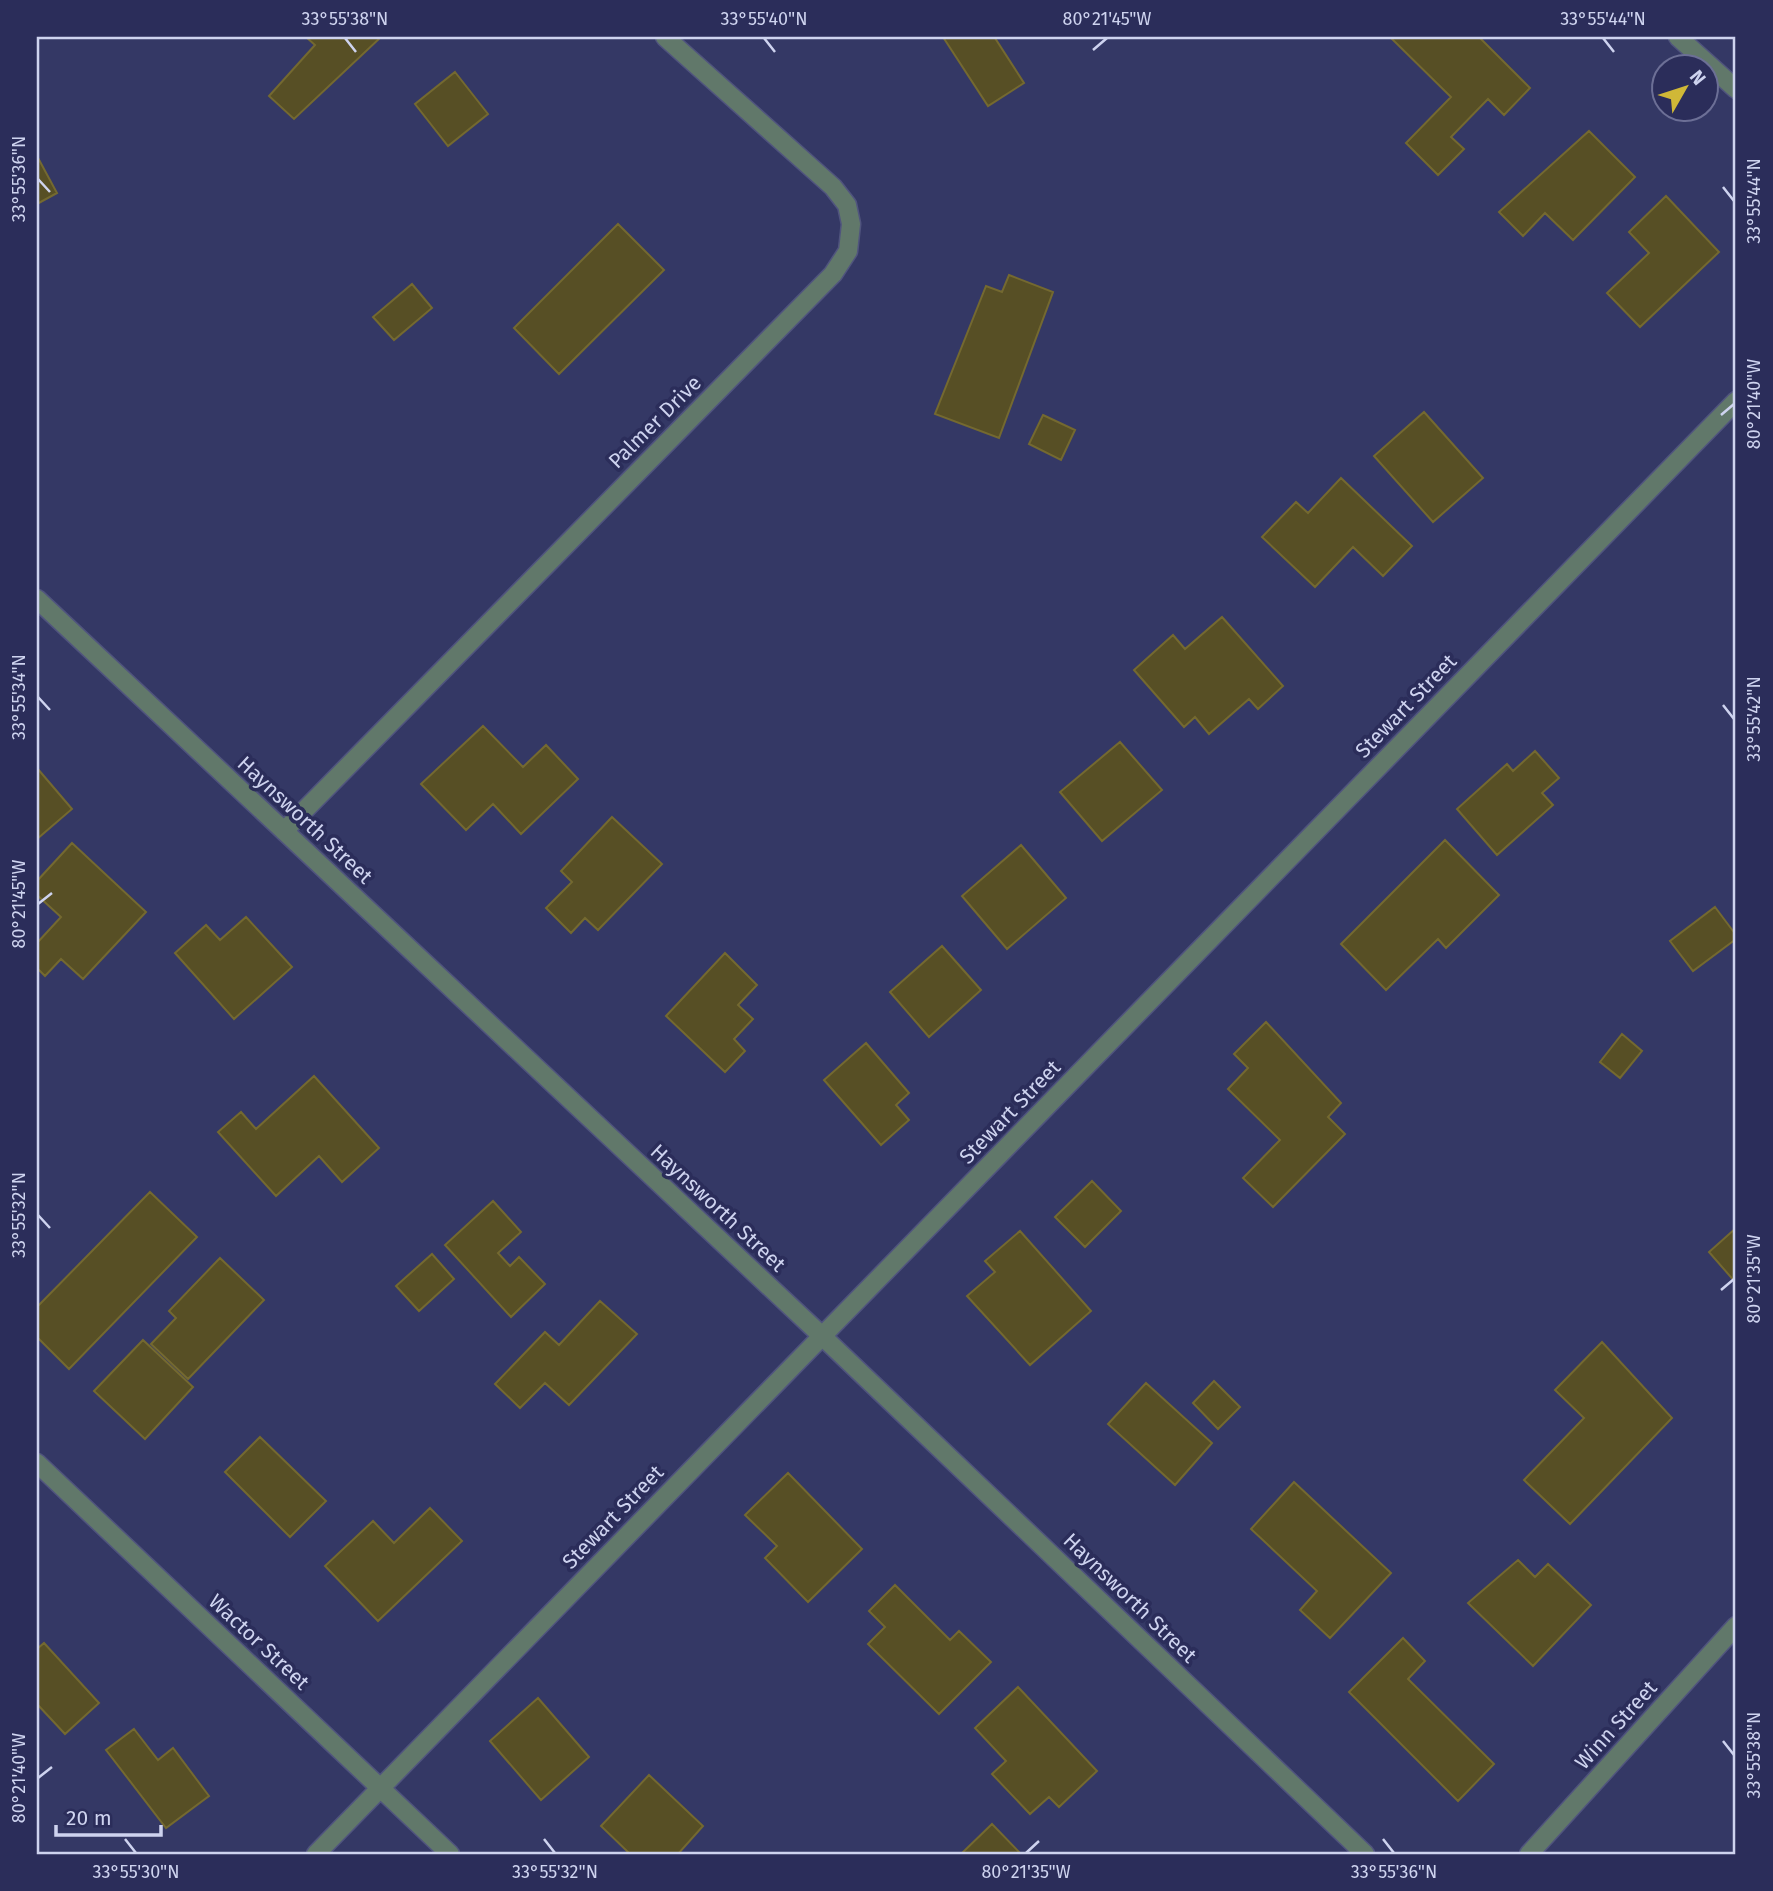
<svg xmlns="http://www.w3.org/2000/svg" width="1773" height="1891" viewBox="0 0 1773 1891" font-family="'Fira Sans',sans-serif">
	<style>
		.building { fill: #574f25; stroke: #746930; stroke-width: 2 }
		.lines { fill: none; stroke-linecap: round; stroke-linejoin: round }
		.minor-casing { stroke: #50547e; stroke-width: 21 }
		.minor { stroke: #61786a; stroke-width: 18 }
		.ticks { fill: none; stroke: #ced3ef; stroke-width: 2.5 }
		.labels { text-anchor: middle; stroke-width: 7; stroke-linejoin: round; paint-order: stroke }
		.street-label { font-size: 21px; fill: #ced3ef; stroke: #2b2d5a }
		.neatline { fill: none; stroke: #ced3ef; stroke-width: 2.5 }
		.ticks-label { font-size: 18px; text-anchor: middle; fill: #ced3ef }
	</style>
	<rect width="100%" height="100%" fill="#343865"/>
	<!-- building -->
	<path class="building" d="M306,37H381L294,119L269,96L315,45Z
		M943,37H998L995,38L1024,83L988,106Z
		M1390,37H1479L1530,88L1504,115L1488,99L1451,137L1464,149L1438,175L1406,143L1451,97Z
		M455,72L488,114L448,146L415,104Z
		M1589,131L1635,177L1573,240L1545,213L1523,236L1499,212Z
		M37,156L57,193L37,204Z
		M1666,196L1719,252L1640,327L1607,293L1649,253L1629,232Z
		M618,224L664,270L559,374L514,328Z
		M1009,275L1053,292L999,438L935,414L986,286L1002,292Z
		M412,284L432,308L394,340L373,317Z
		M1424,412L1483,478L1433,522L1374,456Z
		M1043,415L1075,430L1061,460L1029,444Z
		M1341,478L1412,546L1383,576L1353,547L1315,587L1262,537L1296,502L1308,513Z
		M1222,617L1283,686L1258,709L1249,699L1209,734L1195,717L1184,727L1134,670L1173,635L1185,649Z
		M483,726L523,767L546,745L578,779L521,834L493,804L466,830L421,784Z
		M1120,742L1162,790L1102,841L1060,792Z
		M1535,751L1559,778L1542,793L1553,805L1497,855L1457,809L1507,764L1513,771Z
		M37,768L72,809L37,839Z
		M612,817L662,864L598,930L585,918L571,933L546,908L572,882L561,871Z
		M1445,840L1499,895L1446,948L1438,939L1386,990L1341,944Z
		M72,843L146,912L83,979L61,959L45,976L37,968V943L61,917L37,895V881Z
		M1021,845L1066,898L1007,949L962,896Z
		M1715,907L1736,935V939L1693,971L1670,941Z
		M246,917L292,967L234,1019L175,953L206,925L220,940Z
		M942,946L981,990L929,1037L890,992Z
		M725,953L757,985L738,1005L753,1019L734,1039L745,1051L725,1072L666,1016Z
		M1266,1022L1341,1103L1328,1117L1345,1134L1273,1207L1243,1178L1280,1140L1228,1089L1248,1068L1234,1054Z
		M1622,1034L1642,1051L1620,1078L1600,1062Z
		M866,1043L909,1093L896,1105L909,1120L881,1145L824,1080Z
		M314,1076L379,1148L342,1182L319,1156L276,1196L218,1132L241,1112L256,1129Z
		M1092,1181L1121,1211L1085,1247L1055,1217Z
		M150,1192L197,1237L69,1369L37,1337V1307Z
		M493,1201L521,1232L498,1253L510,1266L519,1257L545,1284L511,1317L445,1245Z
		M1736,1228V1283L1709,1252Z
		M1020,1231L1091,1311L1030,1365L967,1296L995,1272L985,1261Z
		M432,1254L454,1279L419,1311L396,1286Z
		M220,1258L264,1300L188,1379L151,1344L176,1318L169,1311Z
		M600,1301L637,1334L569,1405L545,1383L520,1408L495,1384L545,1332L559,1345Z
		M143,1340L193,1387L145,1439L94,1391Z
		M1602,1342L1672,1418L1570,1524L1524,1480L1584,1418L1555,1390Z
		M1214,1381L1240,1407L1218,1429L1193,1403Z
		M1146,1383L1212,1443L1175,1485L1108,1424Z
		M260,1437L326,1501L290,1537L225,1472Z
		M788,1473L862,1549L808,1602L765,1558L777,1546L745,1515Z
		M1294,1482L1391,1573L1330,1638L1300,1610L1317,1591L1251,1529Z
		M430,1508L462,1541L378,1621L325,1566L373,1521L394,1543Z
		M1518,1560L1535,1577L1548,1564L1591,1605L1533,1666L1468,1603Z
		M895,1585L950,1640L959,1631L991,1662L939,1714L868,1644L885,1627L869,1611Z
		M1403,1638L1425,1661L1408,1679L1494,1764L1458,1801L1349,1692Z
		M44,1643L99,1703L65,1734L37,1704V1649Z
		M1018,1687L1097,1771L1059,1807L1049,1797L1030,1814L992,1774L1006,1761L975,1728Z
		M538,1698L589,1757L541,1800L490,1741Z
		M134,1729L158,1760L173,1748L209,1796L166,1828L106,1750Z
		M649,1775L703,1826L678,1854H630L601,1826Z
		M992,1824L1021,1854H961Z"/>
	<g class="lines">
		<!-- minor casing -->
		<g class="minor-casing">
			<path id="minor" d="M1678,37L1736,89
				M37,599L822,1336L1365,1854
				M284,831L833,274L848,251L851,224L847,205L833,187L665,37
				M37,1463L450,1854
				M316,1854L1736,401
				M1529,1854L1736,1626"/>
		</g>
		<!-- minor -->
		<use href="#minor" class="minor"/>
	</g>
	<!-- ticks -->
	<path class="ticks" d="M345,38L356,52M764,38L775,52M1603,38L1614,52M1093,50L1107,38M38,179L50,192M1723,187L1734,201M1721,415L1734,404M38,697L50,710M1723,705L1734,719M38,904L52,893M38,1215L50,1228M1721,1290L1734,1279M1723,1741L1734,1755M38,1778L52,1767M125,1839L136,1853M544,1839L555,1853M1383,1839L1394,1853M1026,1853L1039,1841"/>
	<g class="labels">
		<!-- street labels -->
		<g class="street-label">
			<text transform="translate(655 422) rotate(-45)" y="7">Palmer Drive</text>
			<text transform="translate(1406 706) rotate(-46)" y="7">Stewart Street</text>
			<text transform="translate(305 820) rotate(43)" y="7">Haynsworth Street</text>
			<text transform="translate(1010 1112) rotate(-46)" y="7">Stewart Street</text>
			<text transform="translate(718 1208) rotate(43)" y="7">Haynsworth Street</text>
			<text transform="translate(613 1517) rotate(-46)" y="7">Stewart Street</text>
			<text transform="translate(1130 1598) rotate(44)" y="7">Haynsworth Street</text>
			<text transform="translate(259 1642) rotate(43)" y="7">Wactor Street</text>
			<text transform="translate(1616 1725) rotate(-48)" y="7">Winn Street</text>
		</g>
	</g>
	<!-- border -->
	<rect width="1773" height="1891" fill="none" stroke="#2b2d5a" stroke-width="77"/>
	<!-- north arrow -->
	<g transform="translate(1685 88) rotate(51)"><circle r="33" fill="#2b2d5a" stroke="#6c6f96" stroke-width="2"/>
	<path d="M0-5L12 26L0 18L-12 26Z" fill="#d0b837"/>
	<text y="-10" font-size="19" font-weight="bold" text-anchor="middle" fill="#ced3ef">N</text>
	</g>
	<!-- scale -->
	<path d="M56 1825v10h105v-10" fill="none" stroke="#ced3ef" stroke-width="3.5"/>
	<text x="66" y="1825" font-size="21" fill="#ced3ef" stroke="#2b2d5a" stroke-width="5" paint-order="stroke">20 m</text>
	<rect x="38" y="38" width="1696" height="1815" class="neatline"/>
	<g class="ticks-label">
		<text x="345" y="25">33°55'38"N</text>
		<text x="764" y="25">33°55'40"N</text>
		<text x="1107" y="25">80°21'45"W</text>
		<text x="1603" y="25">33°55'44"N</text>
		<text transform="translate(19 179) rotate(-90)" y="6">33°55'36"N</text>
		<text transform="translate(1754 201) rotate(-90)" y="6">33°55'44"N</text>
		<text transform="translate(1754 404) rotate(-90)" y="6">80°21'40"W</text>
		<text transform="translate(19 697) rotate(-90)" y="6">33°55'34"N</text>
		<text transform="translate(1754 719) rotate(-90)" y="6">33°55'42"N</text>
		<text transform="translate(19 904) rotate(-90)" y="6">80°21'45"W</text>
		<text transform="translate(19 1215) rotate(-90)" y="6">33°55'32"N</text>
		<text transform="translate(1754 1279) rotate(-90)" y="6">80°21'35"W</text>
		<text transform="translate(1754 1755) rotate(-90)" y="6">33°55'38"N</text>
		<text transform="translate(19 1778) rotate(-90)" y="6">80°21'40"W</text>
		<text x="136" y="1878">33°55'30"N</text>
		<text x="555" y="1878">33°55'32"N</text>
		<text x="1026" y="1878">80°21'35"W</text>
		<text x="1394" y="1878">33°55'36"N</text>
	</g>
</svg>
